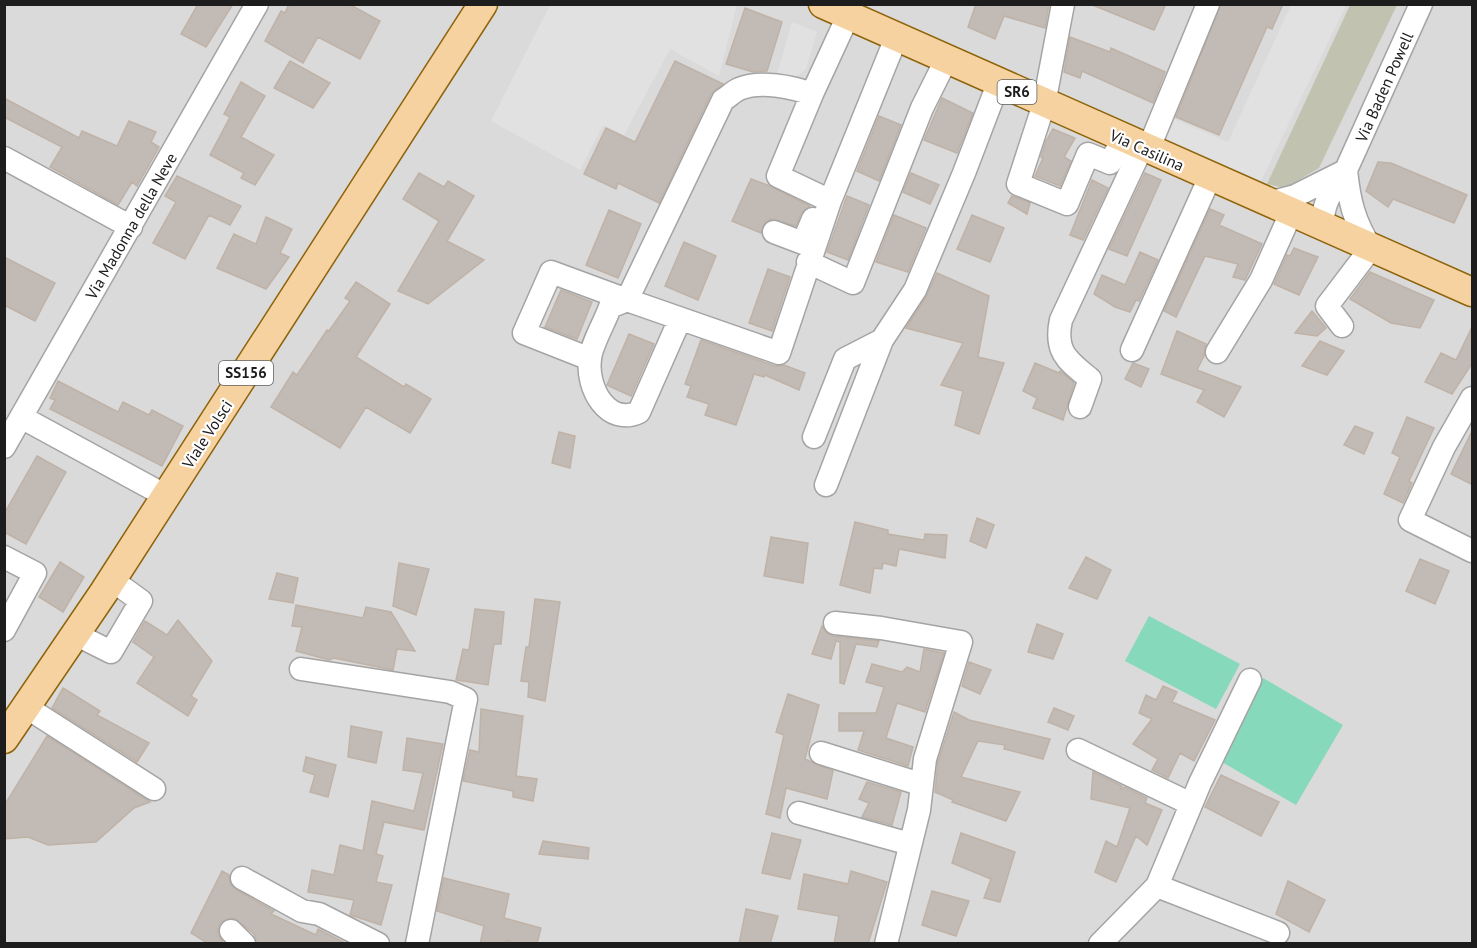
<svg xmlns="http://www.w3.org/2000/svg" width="1477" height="948" viewBox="0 0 1477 948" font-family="'PT Sans',sans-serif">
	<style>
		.residential { fill: #dbdada }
		.construction { fill: #c2c2b0 }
		.pitch { fill: #86d9ba }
		.parking { fill: #e1e1e1 }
		.building { fill: #c2bab4; stroke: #bfb2a7; stroke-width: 1.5 }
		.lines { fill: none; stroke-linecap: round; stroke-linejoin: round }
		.minor-casing { stroke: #a4a4a4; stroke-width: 25 }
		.major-casing { stroke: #8e6309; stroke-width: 31 }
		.minor { stroke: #fff; stroke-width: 22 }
		.major { stroke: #f6d2a1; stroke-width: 28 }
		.labels { text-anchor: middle; stroke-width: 4.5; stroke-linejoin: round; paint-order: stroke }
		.shield { fill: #fff; stroke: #616161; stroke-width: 1.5 }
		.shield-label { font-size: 15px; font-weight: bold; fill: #1d1d1d }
		.street-label { font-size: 16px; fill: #1d1d1d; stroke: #fff }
	</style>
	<rect width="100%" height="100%" fill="#eeebe4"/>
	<!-- residential -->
	<path class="residential" d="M5,5H1472V943H5Z"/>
	<!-- construction -->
	<path class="construction" d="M1350,5H1397L1319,168L1285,188L1267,184Z"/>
	<!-- pitch -->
	<path class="pitch" d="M1149,616L1240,664L1216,709L1125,661Z
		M1263,678L1343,725L1296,805L1215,758Z"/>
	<!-- parking -->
	<path class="parking" d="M550,5V4L737,5L719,76L670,49L624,135L603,125L580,170L491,121Z
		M1291,5H1346L1258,187L1158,144L1169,117L1228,142Z
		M792,22L817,32L806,69L796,77L788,78L777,75Z"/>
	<!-- building -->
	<path class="building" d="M198,4H233L206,47L181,34Z
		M289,4H349L380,21L360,59L318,37L303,63L265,41L281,11L285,13Z
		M976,4H1049L1045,28L1004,16L995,39L968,27Z
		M1090,4H1166L1154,30Z
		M1221,4H1283L1272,29L1267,27L1219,135L1176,117Z
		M745,8L782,22L767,71L753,72L726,64Z
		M1070,37L1110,52L1111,48L1165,72L1153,103L1082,71L1080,78L1064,72Z
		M290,61L330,83L313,108L274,88Z
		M675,61L723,84L711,94L659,203L618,183L616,189L584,174L606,128L635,142Z
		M241,82L265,96L241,137L274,155L255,185L241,178L244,173L210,155L230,117L224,114Z
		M4,98L79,138L82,131L117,146L129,121L156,132L151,142L159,147L137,186L132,182L118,205L50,167L62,147L4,117Z
		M942,98L973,113L957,153L924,140Z
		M879,116L901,125L879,181L857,171Z
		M1053,129L1075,138L1064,157L1071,161L1060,186L1035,176L1043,158L1041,157L1046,141Z
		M1378,162L1391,163L1467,195L1454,223L1393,199L1388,207L1366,191Z
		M419,173L444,187L448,181L474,196L447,241L484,260L428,304L398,291L439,221L403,199Z
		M911,173L939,185L930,204L903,192Z
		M1145,173L1161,180L1127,256L1109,249Z
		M177,176L241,206L230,225L209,215L185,259L153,243L176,202L165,196Z
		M751,179L770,186L810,206L801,213L796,226L771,219L765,222L761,233L732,221Z
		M1092,180L1108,188L1083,240L1070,235Z
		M847,196L869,205L848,260L827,252Z
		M1012,196L1030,203L1027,214L1008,203Z
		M1210,209L1224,215L1219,225L1262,244L1245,280L1233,277L1238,264L1205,256L1176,317L1164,311Z
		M609,210L641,224L618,278L586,265Z
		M894,215L926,228L908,272L876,262Z
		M972,215L1004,228L990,262L957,249Z
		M266,217L292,229L280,253L289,257L266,289L217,268L234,234L256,244Z
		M684,242L716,256L698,300L665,286Z
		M1294,248L1318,257L1299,295L1274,284L1287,255L1290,256Z
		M1140,252L1158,260L1139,301L1136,300L1130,312L1115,307L1094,294L1102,275L1125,285Z
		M4,257L55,283L35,321L4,305Z
		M768,269L790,277L772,331L749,323Z
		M1370,272L1434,300L1420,328L1391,323L1350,299Z
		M937,273L989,296L978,357L1004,363L979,434L955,425L963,391L941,385L963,343L906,328L926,297Z
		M356,282L390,304L356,357L404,387L406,384L431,399L410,433L366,407L340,448L271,407L293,372L297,375L327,330L329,331L350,301L345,298Z
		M561,290L592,302L577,339L545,327Z
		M1312,311L1326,328L1317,336L1295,333Z
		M1473,325V362L1452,394L1425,382L1441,353L1456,360Z
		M1177,331L1206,344L1204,356L1197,370L1241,387L1224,417L1197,402L1204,390L1161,374Z
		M629,334L654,344L631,396L607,385Z
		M701,340L775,366L784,365L805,373L799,390L765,375L764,377L754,374L736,425L705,415L709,404L687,397L691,386L685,384Z
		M1320,341L1344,351L1327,375L1302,366Z
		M1035,363L1059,373L1060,371L1074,383L1063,420L1033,408L1037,398L1023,391Z
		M1133,363L1149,369L1141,387L1125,379Z
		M58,381L118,412L123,402L149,415L152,410L183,426L162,466L50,409L55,400L50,398Z
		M1407,417L1434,428L1409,481L1412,483L1403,503L1384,494L1400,457L1392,453Z
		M1355,426L1373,433L1364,454L1344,445Z
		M1473,429V485L1451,474Z
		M559,432L575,436L570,468L552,463Z
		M37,456L66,472L26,544L4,532V514Z
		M977,518L994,525L986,548L970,541Z
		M855,522L888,530V534L924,540L925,534L947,535L945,558L899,549L896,566L883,563L882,569L874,568L870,593L840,585Z
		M771,537L808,543L803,583L764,576Z
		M1086,557L1111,570L1097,599L1069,588Z
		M1420,559L1449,571L1435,604L1406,591Z
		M60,562L84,577L63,612L39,597Z
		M399,563L429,569L416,615L393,606Z
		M277,573L298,578L293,603L269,599Z
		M535,599L560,602L545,701L528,697L529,682L521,681L526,647H529Z
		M296,605L363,618L366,607L391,612L415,651L397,649L393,670L334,658L329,660L296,651L302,627L292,626Z
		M475,609L504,612L501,644H494L488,685L456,680L463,649L469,650Z
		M178,620L212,661L191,696L197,700L188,716L137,683L154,657L133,642L145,621L167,635Z
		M1037,624L1063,634L1053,659L1028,652Z
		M822,626L827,633L833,636L879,641L877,647L856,644L844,684L840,683V642L836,641L831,659L812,654Z
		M924,649L944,653L925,712L897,703L886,738L913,747L908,766L858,750L864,731H839V713H876L884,687L866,682L872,664L902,672L907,667L920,672Z
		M969,662L991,670L980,694L962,686Z
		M1163,686L1177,692L1172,702L1215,720L1194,761L1180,753L1168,778L1152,770L1158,759L1133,744L1152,719L1139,713L1146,695L1156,700Z
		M63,688L100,711L97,715L149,743L137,762L52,708Z
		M788,694L819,705L805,759L833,771L827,799L786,788L780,818L766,814L784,735L776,732Z
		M1054,708L1074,716L1068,730L1048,722Z
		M481,709L523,716L516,776L537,779L533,801L513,797V791L463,781L470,750L479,752Z
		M954,712L969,720L1050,739L1043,759L1004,749L1005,745L978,741L961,777L1020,792L1006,821L952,802L953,800L935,792L938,762Z
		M351,726L382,732L376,763L348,757Z
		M47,736L147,800L150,802L134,808L96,842L48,845L28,837L4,839V806Z
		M407,738L443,744L424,830L384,822L376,854L383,856L376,882L392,885L381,925L350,915L354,900L308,892L312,870L334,875L340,845L363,851L372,801L414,811L423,773L403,770Z
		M306,757L336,765L328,797L310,792L315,775L303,771Z
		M1093,772L1122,786L1121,789L1125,787L1147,798L1145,803L1162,810L1147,845L1136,836L1116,882L1095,872L1106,841L1117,847L1130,808L1091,799Z
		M1221,775L1279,802L1261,836L1205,807Z
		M867,782L901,792L892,825L862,817L869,803L859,799Z
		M772,833L801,840L790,879L762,873Z
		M961,833L1015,852L1000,902L984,898L991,879L952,863Z
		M543,841L589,848L588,859L539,854Z
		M222,871L229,875L230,884L235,889L274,911L271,914L316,935L318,929L347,944H257L254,934L234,918L222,921L218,927V935L224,944H209L191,933Z
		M851,871L887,882L868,944H834L839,916L798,909L804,874L848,884Z
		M444,878L509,894L504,918L541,928L537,944H518L507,940L506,944H480L484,926L437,911Z
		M1288,881L1325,900L1309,932L1276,914Z
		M932,891L969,901L956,936L922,925Z
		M746,909L778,916L770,944H739Z"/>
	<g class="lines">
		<!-- minor casing -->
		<g class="minor-casing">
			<path id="minor" d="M1063,4L1044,104L1018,184L1067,204L1088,154L1110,163L1123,139
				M848,16L812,94C792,87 760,80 739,89C734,91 728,97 723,100L627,300L779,353L830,201L896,38
				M812,94L778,176L822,197
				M1148,150L1208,4
				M4,158L131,227
				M1269,203L1295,196L1343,172
				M1323,227C1321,204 1333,189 1346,170L1421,4
				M774,232L803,243L813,219
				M808,262L853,283L922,108L946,60
				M627,300L610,307C605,322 591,345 590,359C586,388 608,427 639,412L680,319
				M1342,326L1327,306L1371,248C1354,222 1349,200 1346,170
				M1132,350L1210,177
				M1217,352L1261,280L1291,213
				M590,359L524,333L551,272L627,300
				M1472,398L1444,447L1410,520L1472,551
				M1080,407L1090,379C1068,361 1054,352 1061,320L1142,147
				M21,417L166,496
				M814,437L845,359L882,340
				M4,447L257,4
				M826,485L882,340L915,290L964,173L998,84
				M4,557L35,573L4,630
				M835,623L881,628L961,642L925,759L919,810L886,944
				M75,634L111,652L141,601L112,580
				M301,669L450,692L466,699L417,944
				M1250,680L1200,783L1157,886L1278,933
				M26,707L154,789
				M1078,750L1191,804
				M821,753L920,784
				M799,813L910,844
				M242,878L302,911L319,914L378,944
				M231,931L244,944
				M1100,944L1157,886"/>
		</g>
		<!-- major casing -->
		<g class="major-casing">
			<path id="major" d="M823,4L1472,292
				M4,739L104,592L483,4"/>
		</g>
		<!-- minor -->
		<use href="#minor" class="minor"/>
		<!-- major -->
		<use href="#major" class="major"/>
	</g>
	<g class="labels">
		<!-- shield labels -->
		<g class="shield">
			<rect x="997.5" y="80" width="39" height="24" rx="4.5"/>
			<rect x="219" y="361" width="54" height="24" rx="4.5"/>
		</g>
		<g class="shield-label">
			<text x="1017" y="97">SR6</text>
			<text x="246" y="378">SS156</text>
		</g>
		<!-- street labels -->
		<g class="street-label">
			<text transform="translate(1384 87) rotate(-66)" y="6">Via Baden Powell</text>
			<text transform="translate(1147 150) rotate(24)" y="6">Via Casilina</text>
			<text transform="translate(131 226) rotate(-60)" y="6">Via Madonna della Neve</text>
			<text transform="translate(207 434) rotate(-57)" y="6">Viale Volsci</text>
		</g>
	</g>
	<!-- border -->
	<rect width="1477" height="948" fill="none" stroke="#1d1d1d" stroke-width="12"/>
</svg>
